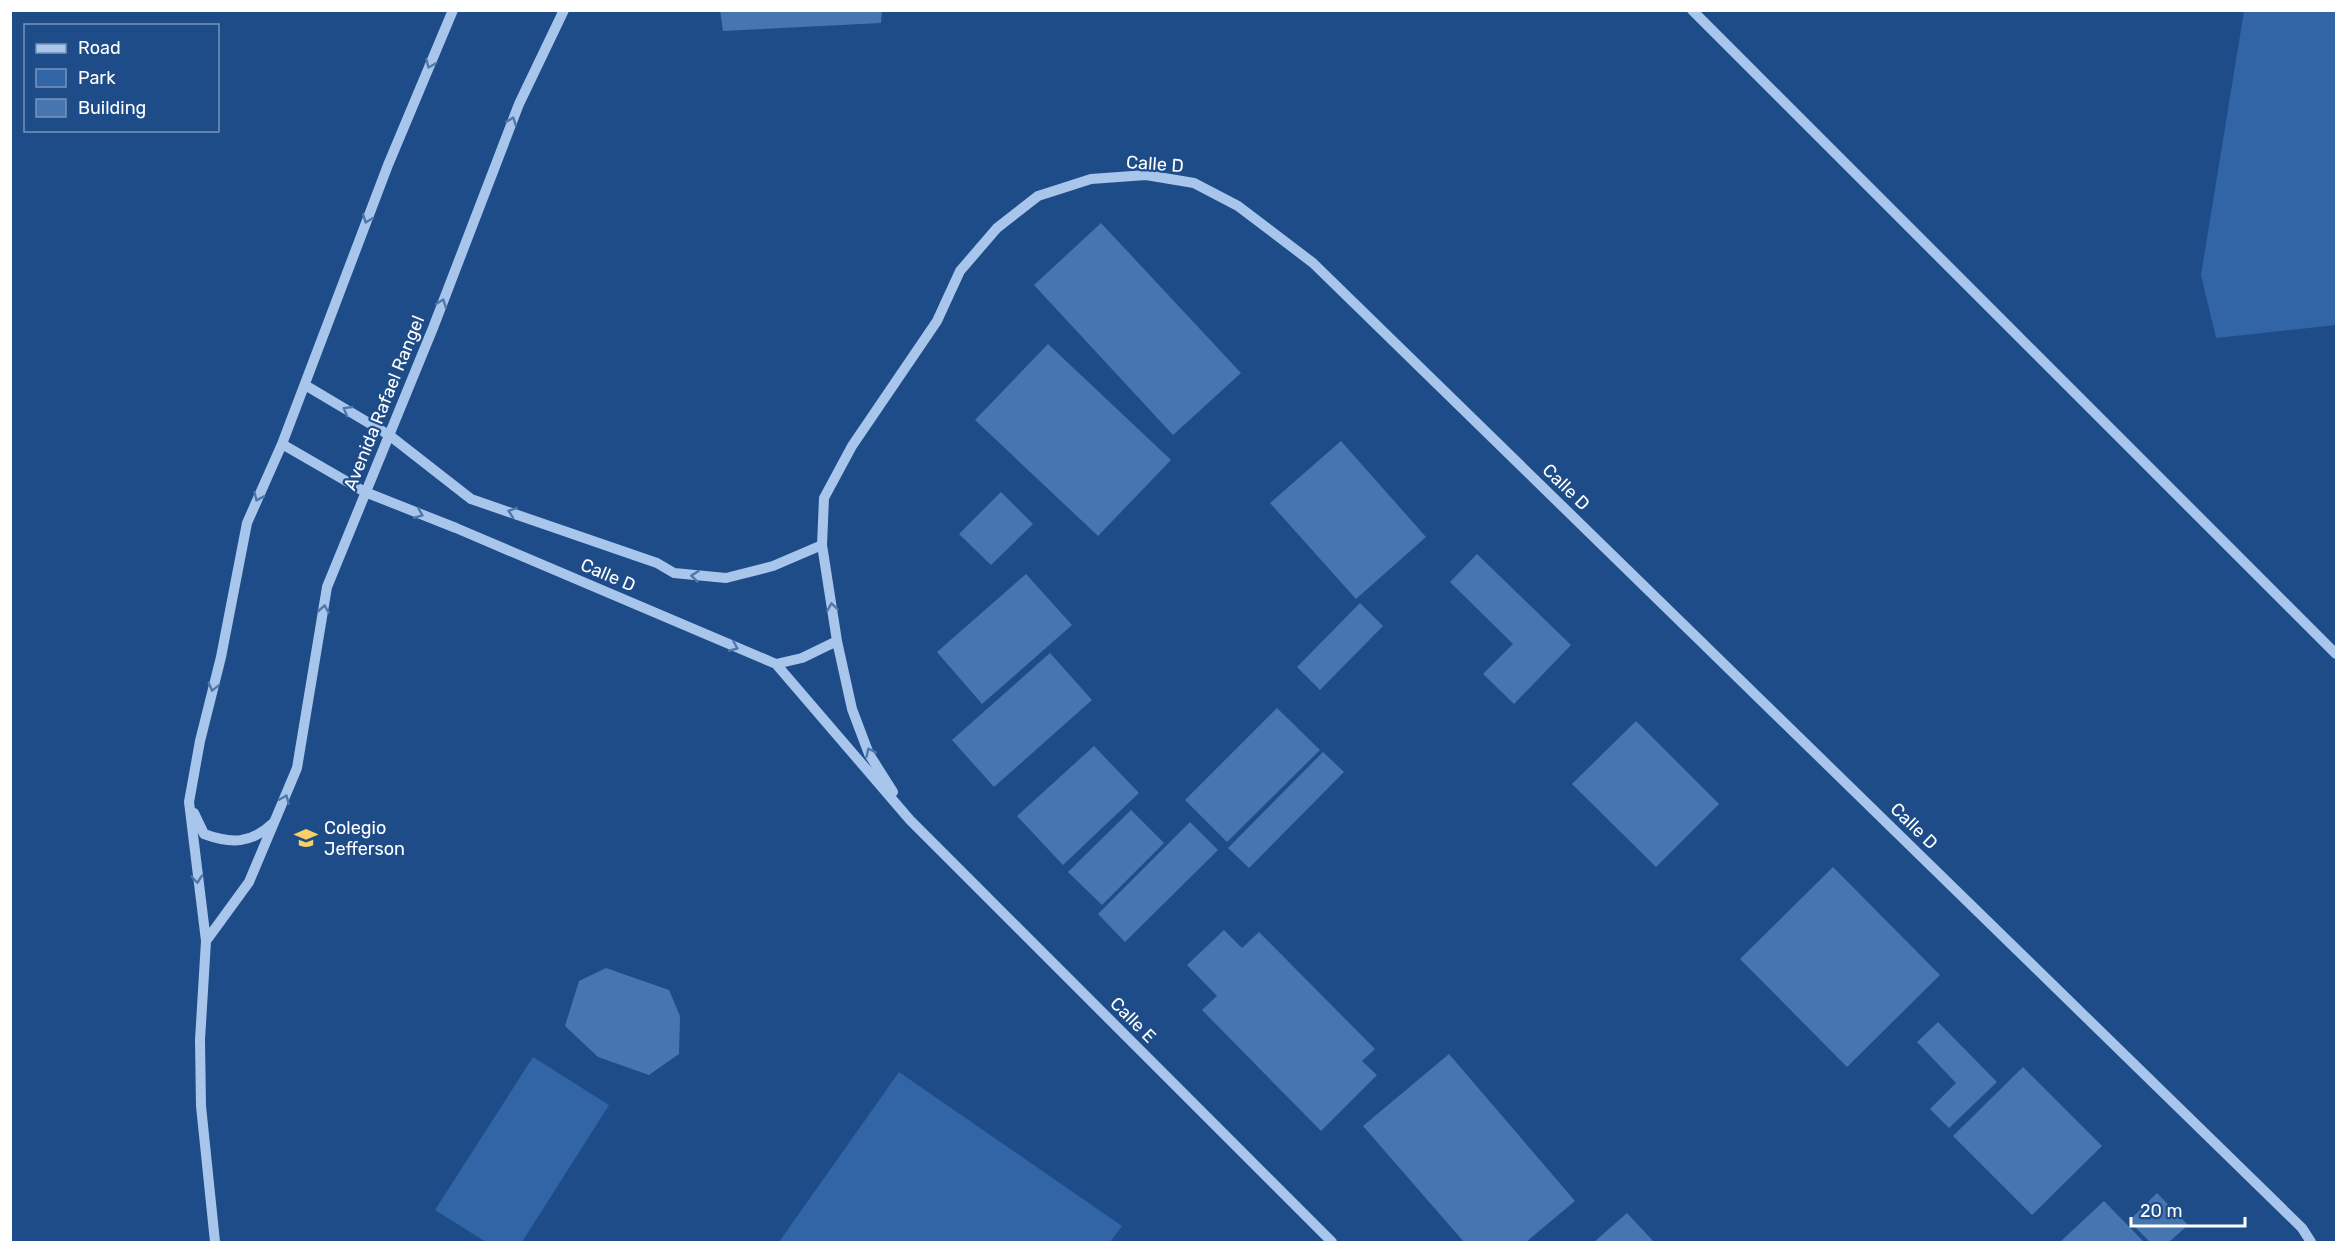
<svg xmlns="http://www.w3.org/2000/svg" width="2347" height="1253" viewBox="0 0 2347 1253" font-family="Rubik,sans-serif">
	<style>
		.green { fill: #3265a5 }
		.building { fill: #4775b0 }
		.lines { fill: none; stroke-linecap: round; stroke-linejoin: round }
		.minor { stroke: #a8c6eb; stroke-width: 10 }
		.oneway { stroke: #4e77ab }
		.labels { text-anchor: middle; stroke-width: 4.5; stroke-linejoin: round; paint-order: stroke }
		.street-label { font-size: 18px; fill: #fff; stroke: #1e4c88 }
		.poi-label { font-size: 18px; fill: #fff; stroke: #1e4c88; text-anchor: start }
	</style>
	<rect width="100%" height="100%" fill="#1e4c88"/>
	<!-- green -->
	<path class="green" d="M2244,11H2336V325L2216,338L2201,275Z
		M533,1057L609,1105L522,1242H486L435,1210Z
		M899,1072L1122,1226L1110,1242H779Z"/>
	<!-- building -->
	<path class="building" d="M720,10H882L881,23L723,31Z
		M1101,223L1241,373L1173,435L1034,285Z
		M1048,344L1171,460L1098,536L975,420Z
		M1341,441L1426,537L1356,599L1270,503Z
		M1001,492L1033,524L991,565L959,534Z
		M1477,554L1571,645L1514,704L1483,674L1513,644L1450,582Z
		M1026,574L1072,625L982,704L937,652Z
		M1360,603L1383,626L1320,690L1297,667Z
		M1050,653L1092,700L994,787L952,740Z
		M1277,708L1320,750L1227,842L1185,800Z
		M1636,721L1719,804L1656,867L1572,784Z
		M1094,746L1139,793L1063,865L1017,816Z
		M1323,752L1344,772L1249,868L1228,848Z
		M1131,810L1164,843L1102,905L1068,872Z
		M1190,822L1218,850L1125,942L1098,914Z
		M1833,867L1940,975L1847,1067L1740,959Z
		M1224,930L1242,948L1259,932L1375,1049L1362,1061L1377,1075L1321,1131L1202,1010L1217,996L1187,965Z
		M606,968L669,990L680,1016L679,1054L649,1075L598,1057L565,1026L579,981Z
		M1938,1022L1997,1082L1949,1128L1930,1109L1956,1083L1917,1042Z
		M1449,1054L1575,1201L1526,1242H1464L1363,1126Z
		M2023,1067L2102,1146L2032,1215L1953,1136Z
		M2157,1193L2188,1225L2169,1242H2150L2129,1221Z
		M2104,1201L2144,1242H2060Z
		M1627,1213L1654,1242H1594Z"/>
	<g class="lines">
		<!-- minor -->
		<path class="minor" d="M1692,10L2336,654
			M282,444L365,492L456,528L776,664L802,658L837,641L822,545L773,566L726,578L674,573L657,563L471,499L389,435L305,385
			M822,545L824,498L852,446L937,321L960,271L997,228L1038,196L1091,179L1146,175L1194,183L1238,206L1313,263L2302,1228L2311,1242
			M837,641L852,709L869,754L893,792
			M776,664L910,820L1332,1242
			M194,813L204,834C231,844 251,844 273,823
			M206,941L249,882L297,768L327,587L433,328L519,104L564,10
			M215,1242L201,1106L200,1040L206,941L189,802L200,741L221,657L247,523L282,444L388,165L453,10"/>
	</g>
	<!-- one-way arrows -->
	<defs><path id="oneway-chevron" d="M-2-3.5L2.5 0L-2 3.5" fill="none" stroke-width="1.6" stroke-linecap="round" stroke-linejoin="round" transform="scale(1.5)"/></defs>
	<g class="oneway">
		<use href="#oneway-chevron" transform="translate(430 64) rotate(113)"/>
		<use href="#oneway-chevron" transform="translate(512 121) rotate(-69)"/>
		<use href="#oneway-chevron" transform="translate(367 219) rotate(111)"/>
		<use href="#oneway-chevron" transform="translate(442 303) rotate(-69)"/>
		<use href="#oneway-chevron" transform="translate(347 410) rotate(-149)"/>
		<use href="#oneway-chevron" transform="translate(258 497) rotate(114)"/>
		<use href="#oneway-chevron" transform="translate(512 512) rotate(-161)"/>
		<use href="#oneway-chevron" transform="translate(419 514) rotate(22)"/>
		<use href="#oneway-chevron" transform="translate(695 576) rotate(-174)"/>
		<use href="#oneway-chevron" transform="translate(832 607) rotate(-99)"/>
		<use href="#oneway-chevron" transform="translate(324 609) rotate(-81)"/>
		<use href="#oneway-chevron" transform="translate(734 647) rotate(23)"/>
		<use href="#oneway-chevron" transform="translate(213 687) rotate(104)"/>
		<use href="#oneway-chevron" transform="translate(870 752) rotate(-115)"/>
		<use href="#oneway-chevron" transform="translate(285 799) rotate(-67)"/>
		<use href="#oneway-chevron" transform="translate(197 879) rotate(85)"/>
	</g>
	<!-- icons -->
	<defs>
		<g id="school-bare" transform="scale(1.8)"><path d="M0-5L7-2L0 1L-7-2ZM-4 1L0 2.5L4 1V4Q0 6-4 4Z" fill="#f9d067" stroke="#1e4c88" stroke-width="2.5" paint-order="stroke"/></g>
	</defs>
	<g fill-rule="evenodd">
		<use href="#school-bare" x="306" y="838"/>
	</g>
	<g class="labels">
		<!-- street labels -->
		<g class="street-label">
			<text transform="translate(1155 164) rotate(4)" y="6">Calle D</text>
			<text transform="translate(384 403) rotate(-68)" y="6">Avenida Rafael Rangel</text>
			<text transform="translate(1566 487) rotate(44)" y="6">Calle D</text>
			<text transform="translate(608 575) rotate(23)" y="6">Calle D</text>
			<text transform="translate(1914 826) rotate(44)" y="6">Calle D</text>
			<text transform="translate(1133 1020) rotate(45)" y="6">Calle E</text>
		</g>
		<!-- poi labels -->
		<g class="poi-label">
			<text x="324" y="834">Colegio<tspan x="324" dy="21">Jefferson</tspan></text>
		</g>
	</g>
	<!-- border -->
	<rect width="2347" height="1253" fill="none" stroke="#ffffff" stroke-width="24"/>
	<!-- legend -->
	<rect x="24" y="24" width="195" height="108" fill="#1e4c88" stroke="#7894b8" stroke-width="1.5"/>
	<rect x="36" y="44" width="30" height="9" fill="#a8c6eb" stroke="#7894b8" stroke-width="1.5"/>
	<text x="78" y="54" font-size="18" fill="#ffffff">Road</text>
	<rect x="36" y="69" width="30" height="18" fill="#3265a5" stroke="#7894b8" stroke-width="1.5"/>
	<text x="78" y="84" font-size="18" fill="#ffffff">Park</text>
	<rect x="36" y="99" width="30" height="18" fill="#4775b0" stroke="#7894b8" stroke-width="1.5"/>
	<text x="78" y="114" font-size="18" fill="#ffffff">Building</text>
	<!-- scale -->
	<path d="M2131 1217v9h114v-9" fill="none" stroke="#ffffff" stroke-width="3"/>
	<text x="2140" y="1217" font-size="18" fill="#ffffff" stroke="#1e4c88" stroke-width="4.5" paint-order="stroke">20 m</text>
</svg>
